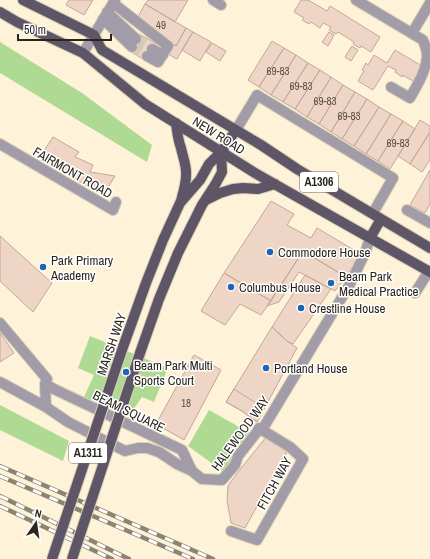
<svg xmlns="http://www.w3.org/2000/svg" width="430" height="559" viewBox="0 0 430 559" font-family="'Archivo Narrow',sans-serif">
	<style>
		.green { fill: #aeda93 }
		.building { fill: #efd5c6; stroke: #c1a89a }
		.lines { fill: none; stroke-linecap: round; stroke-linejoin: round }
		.minor-tunnel { stroke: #d4cab3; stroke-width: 10; stroke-dasharray: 10 5; stroke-linecap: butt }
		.minor-casing { stroke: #d8ceb7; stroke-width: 12 }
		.major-casing { stroke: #d8ceb7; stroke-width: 12 }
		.minor { stroke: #a19ca7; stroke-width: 10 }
		.major { stroke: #5e5567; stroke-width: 10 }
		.rail-casing { stroke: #8b8473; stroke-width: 4.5 }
		.rail { stroke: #fff; stroke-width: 3; stroke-dasharray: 9; stroke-linecap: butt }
		.major-bridge-casing { stroke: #d8ceb7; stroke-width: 12; stroke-linecap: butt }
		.major-bridge { stroke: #5e5567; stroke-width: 10 }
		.poi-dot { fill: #1e64b4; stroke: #fff; stroke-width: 1.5 }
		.labels { text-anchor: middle; stroke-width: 3; stroke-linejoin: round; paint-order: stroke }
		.number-label { font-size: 11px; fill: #5b5247 }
		.shield { fill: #fff; stroke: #6a6761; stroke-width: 1 }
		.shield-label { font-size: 12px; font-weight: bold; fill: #2a261d }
		.street-label { font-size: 13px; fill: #2a261d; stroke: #fff }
		.poi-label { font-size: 13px; fill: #2a261d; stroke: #fff; text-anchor: start }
	</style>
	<rect width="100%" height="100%" fill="#fef3d9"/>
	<!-- green -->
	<path class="green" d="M0,42L82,93L152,145L147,162L0,73Z
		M90,336L168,368L154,402L142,397L129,416L84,397L94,375L78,368Z
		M0,405L69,441L63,461L0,430Z
		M209,410L250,433L224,472L188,446Z"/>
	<!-- building -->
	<path class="building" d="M69,0H93L84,15L66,5Z
		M148,0H188L175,22L145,4Z
		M301,0H308L327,11L330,6L380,37L371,52L361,46L360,48L353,44L354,42L338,32L336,34L329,30L331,27L323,23L320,28L311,22L309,24L302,20L304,18L294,12Z
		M145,4L186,28L176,46L135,22Z
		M186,28L193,32L177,59L168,54L174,44L176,46Z
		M193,32L211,42L200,61L182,50Z
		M329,32L334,35L328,46L322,42Z
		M139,34L155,43L145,60L129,51Z
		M272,41L284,48L259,87L248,80Z
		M212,43L226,51L220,61L206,52Z
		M352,46L358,50L351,61L345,57Z
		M284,48L296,55L271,95L259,87Z
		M395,50L422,66L413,81L402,75V77L395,72L396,70L388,66L373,90L358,81L364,71L362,70L366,63L368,65L374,55L387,63Z
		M296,55L308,63L283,102L271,95Z
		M308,63L320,70L295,109L283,102Z
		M320,70L331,77L307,117L295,109Z
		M331,77L343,85L319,124L307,117Z
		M343,85L355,92L331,132L319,124Z
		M355,92L367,99L342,139L331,132Z
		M367,99L379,107L354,146L342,139Z
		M379,107L391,114L366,154L354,146Z
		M391,114L403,121L378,161L366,154Z
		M420,120L430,126V132L410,164L398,156Z
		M403,121L415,129L390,169L378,161Z
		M430,132V160L422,172L410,164Z
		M53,137L79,152L75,157L93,165L90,172L115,176L107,189L89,187L40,157Z
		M430,170V204L425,213L410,205Z
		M271,201L294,214L287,225L311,238L317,228L359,253L354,264L346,277L303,251L271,301L224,273Z
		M0,236L52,283L33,312L0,281Z
		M303,251L346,277L335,291L299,272L279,302L267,306Z
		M224,273L271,301L261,315L240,304L225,325L201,311Z
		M305,275L331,289L293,344L287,341L272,327Z
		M272,327L287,341L297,348L257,422L242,411L226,402Z
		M0,333L14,353L0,362Z
		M194,355L221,370L184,440L156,424Z
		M234,389L264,408L257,422L242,411L226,402Z
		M266,437L287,452L245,528L231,523L227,500L228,486L238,472Z"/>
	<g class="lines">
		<!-- minor-tunnel -->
		<path class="minor-tunnel" d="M136,39L152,49
			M132,47L147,56"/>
		<!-- minor casing -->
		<g class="minor-casing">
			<path id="minor" d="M213,0L221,5
				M356,0L423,40C425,45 427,51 427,56C426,72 417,85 410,98L391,87
				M113,3L168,46L158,62L147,56
				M107,12L136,39
				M103,19L132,47
				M412,33L430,3
				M152,49L163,55
				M83,53L115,0
				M236,130L257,95L393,178L373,213
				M0,144L113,210L116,202
				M407,210L430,223
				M415,293L429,271
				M0,323L47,379L45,384L46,407
				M0,382L46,407L68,422L125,451L138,448H147L159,452L177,464L192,471L202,479L222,480L235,465L238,456L257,432L259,428L262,430L350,284L365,253L370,238
				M45,384L56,390L182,450L192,471
				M231,531L257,540L303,459L290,447L262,430"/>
		</g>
		<!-- major casing -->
		<g class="major-casing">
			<path id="major" d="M23,0L94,35L102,50L261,145L297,169L430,248
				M0,12L17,22L83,53L145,104L255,173L430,272
				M176,123C177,131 178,140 181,148C183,158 187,166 186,176C186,184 183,193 181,201
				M206,200L220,193L233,189L243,188L258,189L275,184
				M370,238L381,219
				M123,347L146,283L163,240L180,203L200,180L209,164L221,152L236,130
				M140,353L159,299L178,253L202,205L215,185L222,172L221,152"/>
		</g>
		<!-- minor -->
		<use href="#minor" class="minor"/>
		<!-- major -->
		<use href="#major" class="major"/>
		<!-- rail casing -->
		<g class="rail-casing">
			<path id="rail" d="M0,466L213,559
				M0,476L193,559
				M0,496L129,559
				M0,506L112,559"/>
		</g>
		<!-- rail -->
		<use href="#rail" class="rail"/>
		<!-- major-bridge casing -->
		<g class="major-bridge-casing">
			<path id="major-bridge" d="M52,559L123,347
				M72,559L140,353"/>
		</g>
		<!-- major-bridge -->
		<use href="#major-bridge" class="major-bridge"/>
	</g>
	<!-- markers -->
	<g class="poi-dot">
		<circle cx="270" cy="252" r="4"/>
		<circle cx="43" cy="267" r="4"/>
		<circle cx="331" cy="283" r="4"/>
		<circle cx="231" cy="287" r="4"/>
		<circle cx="301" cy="308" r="4"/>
		<circle cx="266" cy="368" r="4"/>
		<circle cx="126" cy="372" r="4"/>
	</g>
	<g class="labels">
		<!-- number labels -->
		<g class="number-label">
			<text x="161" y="29">49</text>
			<text x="278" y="75">69-83</text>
			<text x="301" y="90">69-83</text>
			<text x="325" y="105">69-83</text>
			<text x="349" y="120">69-83</text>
			<text x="398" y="147">69-83</text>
			<text x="186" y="407">18</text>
		</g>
		<!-- shield labels -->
		<g class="shield">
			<rect x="300" y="172" width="38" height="20" rx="3"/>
			<rect x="69" y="443" width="38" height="20" rx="3"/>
		</g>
		<g class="shield-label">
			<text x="319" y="186">A1306</text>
			<text x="88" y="457">A1311</text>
		</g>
		<!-- street labels -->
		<g class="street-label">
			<text transform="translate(219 135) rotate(32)" y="5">NEW ROAD</text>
			<text transform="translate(73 172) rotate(30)" y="5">FAIRMONT ROAD</text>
			<text transform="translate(111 344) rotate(-71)" y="5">MARSH WAY</text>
			<text transform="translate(129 411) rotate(26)" y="5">BEAM SQUARE</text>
			<text transform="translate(240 433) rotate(-54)" y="5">HALEWOOD WAY</text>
			<text transform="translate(274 483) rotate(-61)" y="5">FITCH WAY</text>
		</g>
		<!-- poi labels -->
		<g class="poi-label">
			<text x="278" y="257">Commodore House</text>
			<text x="51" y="265">Park Primary<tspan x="51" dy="15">Academy</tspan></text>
			<text x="339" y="281">Beam Park<tspan x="339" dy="15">Medical Practice</tspan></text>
			<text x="239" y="292">Columbus House</text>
			<text x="309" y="313">Crestline House</text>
			<text x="134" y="370">Beam Park Multi<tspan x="134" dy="15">Sports Court</tspan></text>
			<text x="274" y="373">Portland House</text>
		</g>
	</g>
	<!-- north arrow -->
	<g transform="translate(36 523) rotate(13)" stroke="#ffffff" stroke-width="3" paint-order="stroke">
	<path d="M0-3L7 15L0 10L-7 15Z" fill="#2a261d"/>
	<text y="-6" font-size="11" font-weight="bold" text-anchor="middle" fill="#2a261d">N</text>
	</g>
	<!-- scale -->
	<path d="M18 34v6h93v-6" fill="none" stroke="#2a261d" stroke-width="2"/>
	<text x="24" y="34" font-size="12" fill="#2a261d" stroke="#ffffff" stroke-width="3" paint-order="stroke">50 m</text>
</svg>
